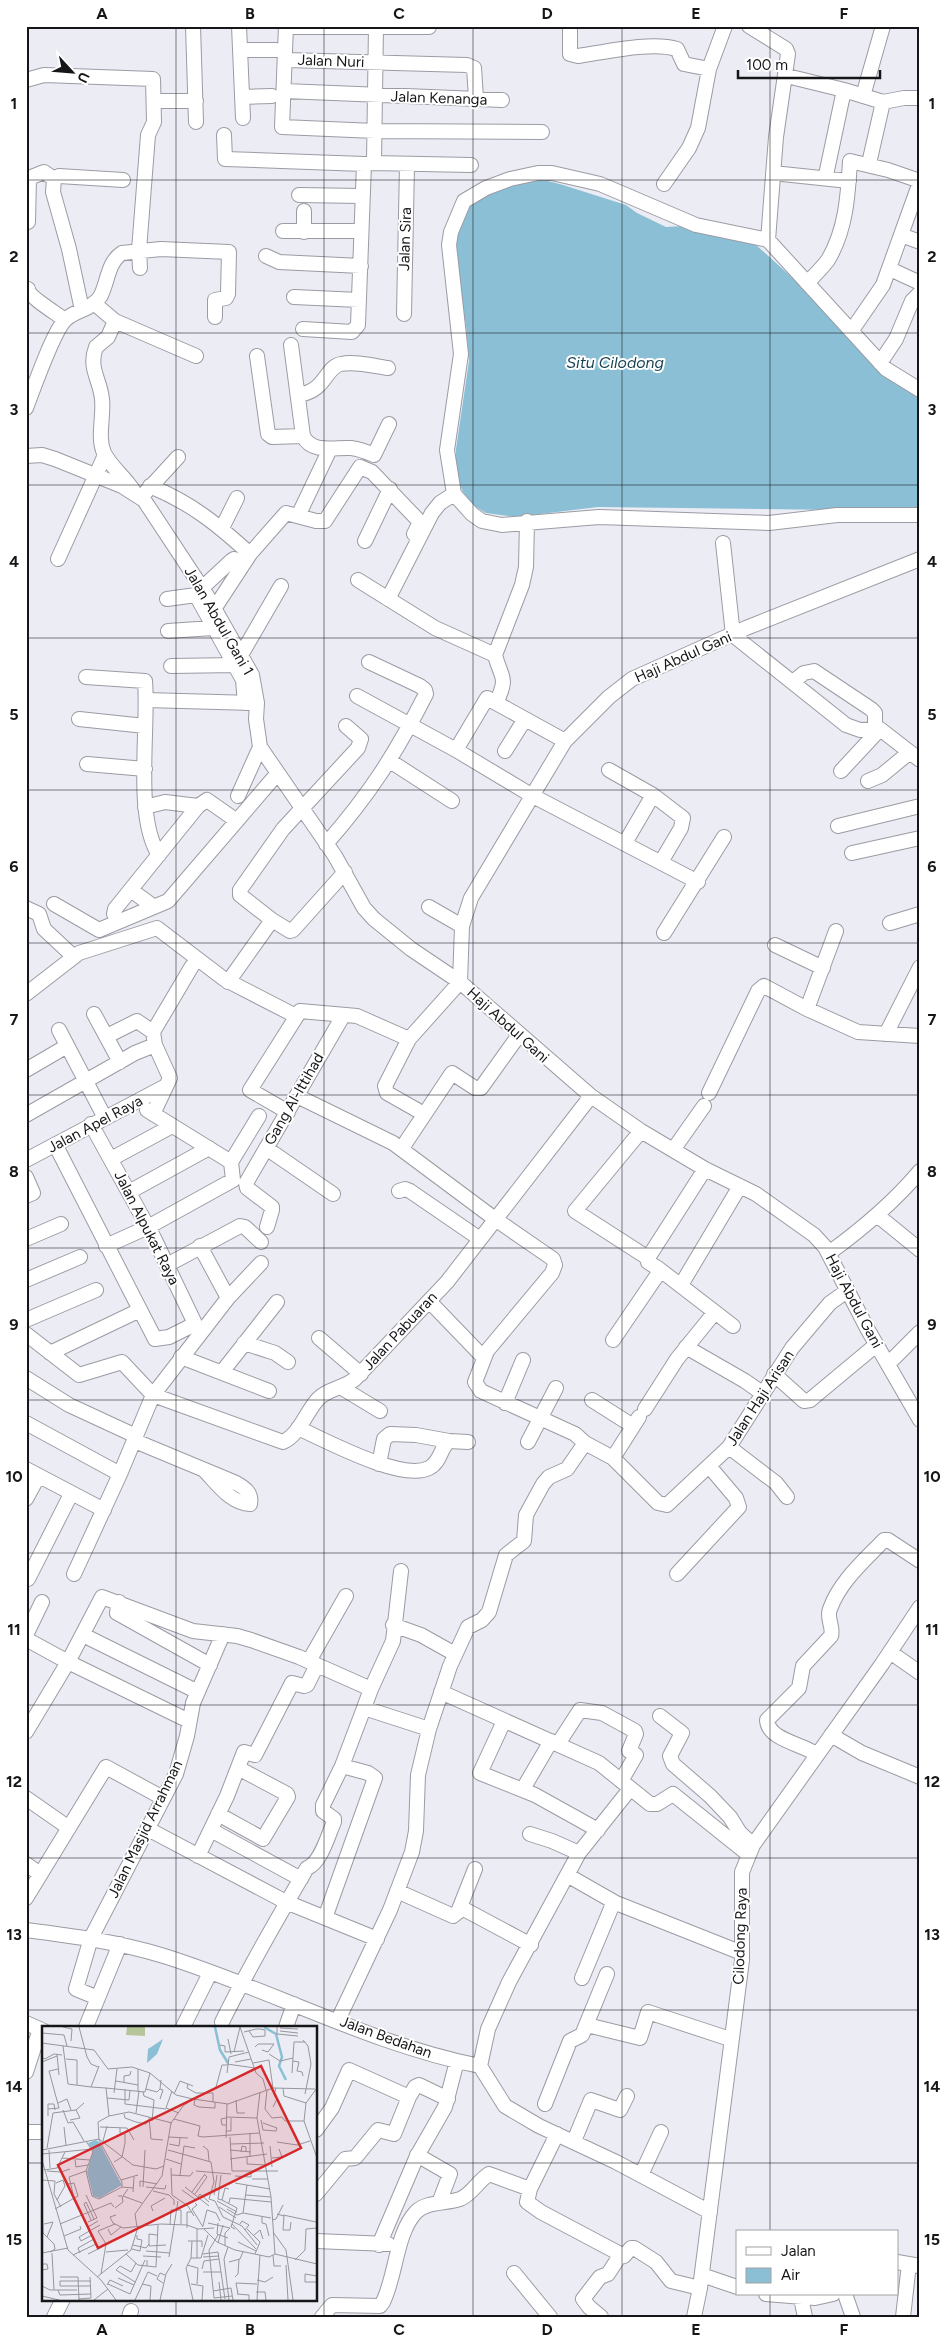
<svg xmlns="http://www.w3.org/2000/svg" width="946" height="2343" viewBox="0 0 946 2343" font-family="Figtree,sans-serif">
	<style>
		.water { fill: #8abfd5 }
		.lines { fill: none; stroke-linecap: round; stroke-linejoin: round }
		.minor-casing { stroke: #9b9ba4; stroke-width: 16 }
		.minor { stroke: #fff; stroke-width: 14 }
		.grid { fill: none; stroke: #161619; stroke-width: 1; stroke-opacity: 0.55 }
		.labels { text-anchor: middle; stroke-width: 4; stroke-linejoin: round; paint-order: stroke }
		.street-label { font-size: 15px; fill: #161619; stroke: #fff }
		.water-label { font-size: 16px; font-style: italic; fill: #164353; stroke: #fff }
		.inset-river { fill: none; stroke: #8abfd5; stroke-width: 2.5 }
		.inset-road { fill: none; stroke: #96969d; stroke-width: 1 }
		.view { fill: #d62828; fill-opacity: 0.15; stroke: #d62828; stroke-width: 2.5 }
		.inset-edge { fill: none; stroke: #161619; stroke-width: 2.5 }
		.neatline { fill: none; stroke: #161619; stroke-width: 2 }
		.grid-label { font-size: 16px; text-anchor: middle; font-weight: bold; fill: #161619 }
	</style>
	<rect width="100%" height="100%" fill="#ececf5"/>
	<!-- water -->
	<path class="water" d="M525,181H548L563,185L626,205L637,213L666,227L683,226L755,244L920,393V511L598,507L515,517L486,513L473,505L463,492L456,475V449L469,361L466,325L455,268L454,242L467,202L481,194Z"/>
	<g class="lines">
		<!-- minor casing -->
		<g class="minor-casing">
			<path id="minor" d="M193,26L196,122
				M239,26L243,118
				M286,26L282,127L375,131L542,132
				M570,26V54L578,56C605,52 652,41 677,49L684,64L709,69L725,26
				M749,26L786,49L788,54L776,137L768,240
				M286,27H429
				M240,50H276
				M286,60L467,65L474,68L476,98
				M787,76L844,90L883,102L904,98H920
				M26,80L44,75L153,79L154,122L148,135L139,250L140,268
				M285,91L502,100
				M863,96L883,26
				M242,97L272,96
				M154,101H196
				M224,135L225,159L364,164
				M870,159L883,102
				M372,163L471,165
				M773,173L849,181
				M826,175L844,90
				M664,184L689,148L698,128L709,69
				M299,195L362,196
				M304,211V232
				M28,222L29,178L44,172L54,179
				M283,231H360
				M901,235L920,242
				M266,256L279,262L361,266
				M890,269L920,283
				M807,283C814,276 822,268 828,260C846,230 848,195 850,161L888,170L920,181
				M28,289C29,297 56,313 65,320
				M294,297L359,300
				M95,304L115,321L196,356
				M82,310L69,249L53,192L54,179L59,176L123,180
				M404,314L407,165
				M115,321L108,337L96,347C88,368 100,379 102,399C104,416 97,437 104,453C111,467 125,477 133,490
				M303,329L352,332L358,325L364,164L372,163L374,161L376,26
				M852,330L883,285L920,182
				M291,345L303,436C312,454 334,447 351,448C359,449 367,452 374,455L389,424
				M257,356L268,434L272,437L303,436
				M880,363L896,339L912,301L920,293
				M299,395C327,390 325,367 341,364C355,361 374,366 388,368
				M26,408C33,390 53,332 65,320C75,310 91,310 100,297C108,283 107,263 122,253L161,249L229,252L228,294L226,298L215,300V317
				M26,456L42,455L55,459L122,486L144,500L206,594L252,675L257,703L256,719L260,747L335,856L364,908L374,919L411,949L460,982L591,1096L641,1131L705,1169L756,1194L814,1235L825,1247L868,1330L920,1420
				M150,486C191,503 217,524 250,554
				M145,493L178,457
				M454,494L472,514L482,521L502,525L599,517L769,523L837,515H920
				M298,516L330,449
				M222,528L237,498
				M365,541L390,489
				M723,543L733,635L846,725L860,730L880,729L920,760
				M58,559L105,455
				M358,580L435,628L495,655
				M202,588L231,561L234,559L245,562
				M167,599L196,595L243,680L245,703
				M388,599L432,513L440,503L454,494L447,450L461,354L449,245L451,232L464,201L486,188L510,179L538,173H552L600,184L696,225L768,240L886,369L920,390
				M214,609L250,554L286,513L316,521H325L360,467L372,472L420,522L414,534
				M168,631L213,628
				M241,655L281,586
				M171,666L236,665
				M86,677L145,681C149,729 134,817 159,855
				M793,682L804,673L814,671L871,709L875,713V728
				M357,696L456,750L531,795L698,882
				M146,700L253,703
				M496,703C509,676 501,679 495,655L522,585L526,567L527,521
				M79,719L145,726
				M456,750L487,698L565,741
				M505,751L525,719
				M390,761L452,801
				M87,764L145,769
				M609,770L653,795L683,818L681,828L661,862
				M841,771L880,729
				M868,781L882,775L910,752
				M238,796L260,747
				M145,807L165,802L198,806
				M838,826L920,806
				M625,843L653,795
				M326,844C370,794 396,753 426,694L425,690L420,686L369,662
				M852,853L920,838
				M131,890L154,907
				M54,904L99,930L168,901L277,774
				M429,907L462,926
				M26,908L39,914L44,929L74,957
				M272,920L240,895V890L283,829L358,748L361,739L346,726
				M119,921L114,914L115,909L198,806L207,800L237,821
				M890,923L920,914
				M664,933L724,837
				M775,945L823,968
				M228,982L272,920L290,931L293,930L345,872
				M460,982L462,926L471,898L565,741L609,697L632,679L746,628L920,559
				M26,994L79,953L157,928L224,979L296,1016
				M807,1009L836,931
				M94,1014L120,1062
				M59,1030L105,1118
				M153,1032L192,966
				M886,1034L920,967
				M107,1036L137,1021L153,1032L155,1045L170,1078L153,1114
				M26,1070L67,1046
				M709,1093L758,991L764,986L807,1009L858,1032L920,1036
				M297,1096L393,1143L495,1219L553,1259L555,1265L552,1273L487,1351L475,1382L481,1391L575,1434L585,1443
				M147,1110L231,1162
				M417,1110L387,1093L385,1086L409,1039L460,982
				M288,1112L250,1090L300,1011L357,1016L409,1039
				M26,1115L135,1053L155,1045
				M91,1124L154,1238L199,1332
				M641,1131L575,1211L648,1258
				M56,1146L155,1339L169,1337L195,1324
				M266,1148L333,1194
				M402,1148L452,1073L475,1088H481L519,1035
				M673,1150L704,1106
				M111,1159L172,1126
				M26,1160L164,1087
				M231,1162L259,1116
				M26,1177L33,1193L26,1196
				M399,1191L405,1189L410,1191L480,1239
				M129,1192L209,1148
				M877,1215L920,1250
				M267,1227L272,1210V1207L247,1188L246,1183L343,1016
				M26,1239L61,1224
				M106,1246L148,1227L233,1180L231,1162
				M200,1246L228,1298
				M829,1253C862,1229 894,1202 920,1171
				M167,1265L240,1226L245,1227L261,1242
				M659,1269L733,1326
				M26,1280L80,1257
				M681,1285L740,1186
				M429,1301L483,1357
				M26,1320L96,1290
				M26,1334L79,1375L122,1362L153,1395L283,1442C300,1434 306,1412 318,1399C327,1389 344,1388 355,1379L447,1282L591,1096
				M319,1338L361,1374
				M613,1340L658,1274L659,1269L648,1262V1258L705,1169
				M244,1343L275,1353L288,1362
				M686,1347L745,1381L762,1393
				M50,1353L140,1310
				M181,1357L269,1391
				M888,1364L920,1332
				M222,1372L277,1302
				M774,1374L804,1401L810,1400L876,1345
				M26,1378L69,1405L136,1436
				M342,1388L380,1411
				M592,1400L633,1426
				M505,1403L523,1360
				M645,1409L677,1359L715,1312
				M26,1423L120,1474
				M298,1428C325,1440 402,1482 429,1468C441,1462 440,1448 449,1441L468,1442
				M135,1441L236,1483C245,1488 252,1493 250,1504C231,1504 216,1482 204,1470
				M528,1442L556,1388
				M729,1447L776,1483L787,1497
				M613,1458L639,1417
				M379,1464L384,1439L390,1434L416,1435L449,1441
				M26,1469L104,1510
				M26,1499L38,1477
				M74,1574L120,1474L153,1395L228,1298L261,1263
				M677,1574L739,1507L736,1498L709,1466
				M28,1579L71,1494
				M119,1602L117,1613L210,1665
				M393,1625L421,1635L455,1654
				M26,1635L42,1602
				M83,1635L198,1692
				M26,1639L68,1662L189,1721
				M890,1652L920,1673
				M309,1661L346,1596
				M371,1689L393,1641L401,1571
				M441,1692L599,1763L650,1804H657L673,1794L748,1854
				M660,1716L682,1733L670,1756L673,1764L710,1796L730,1817L740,1833L753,1845
				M504,1721L480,1773L535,1795L598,1830
				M26,1732L68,1662L102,1597L193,1631L237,1636L251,1640L299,1657L371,1689L364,1708L429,1729
				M831,1735L862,1753L920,1777
				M558,1744L580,1710L602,1713L635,1731L636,1734L629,1751L636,1755L621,1781
				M816,1754C803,1744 768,1740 767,1720L799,1688L803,1666L831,1636C834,1627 826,1618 830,1609C840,1581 865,1560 884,1540H888L920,1561
				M523,1789L551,1741
				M26,1798L69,1828
				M218,1814L263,1839L288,1797L287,1794L238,1768
				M148,1829L286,1902L377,1939
				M211,1830L301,1879
				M530,1834L552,1841L579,1853
				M198,1856L227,1796L244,1752L255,1755L292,1683L304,1686L307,1685L317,1665
				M26,1864L40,1874
				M567,1875L616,1903
				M397,1891L453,1916L458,1912L475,1869
				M26,1898L106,1767L163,1798
				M460,1907L531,1945
				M325,1918L375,1778L368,1773L342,1766
				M26,1930C73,1936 119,1942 164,1956C270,1989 372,2045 480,2066L505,2106L539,2126L616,2162L710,2212
				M582,1978L612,1906L616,1903L742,1953
				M98,1998L76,1989L91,1938L176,1774L187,1736L193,1703L223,1634
				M338,2020L390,1910L412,1852L416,1831L418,1775L429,1729L450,1666L468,1627L482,1620L489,1612L506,1555L524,1541L526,1515L543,1484L549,1477L567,1469L585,1443L613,1458L658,1503L667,1505L729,1447L792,1348L830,1303L847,1291
				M222,2022C248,1969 277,1919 307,1868C321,1863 328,1835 334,1822V1819L323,1811V1805L342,1766L364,1708
				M26,2023L44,2031
				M587,2025L640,2038L648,2012L730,2039
				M86,2027L120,1944
				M183,2027L210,1973
				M286,2027L294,2004
				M480,2066L488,2029L509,1982L579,1853L630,1789
				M26,2072L40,2029
				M545,2104L570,2041L582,2035L607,1974
				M316,2130L332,2108L349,2070L409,2097L415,2087L419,2085L448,2099
				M26,2132H44
				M557,2134L530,2189L527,2202L541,2212L624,2256L631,2248H634L656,2262L671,2281L700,2288
				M574,2141L591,2100L620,2110L627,2096
				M417,2155L450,2174L439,2203
				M641,2175L661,2132
				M316,2194L345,2159L355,2158L378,2130L394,2134L409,2097
				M316,2241L388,2244
				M379,2245L417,2156L445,2107L457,2061
				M897,2262L920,2266
				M514,2273L550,2317
				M702,2275L737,2287
				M766,2294L815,2298L833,2294
				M845,2294L853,2317
				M801,2298L805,2317
				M54,2317L63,2299
				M129,2317L131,2311
				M322,2317L332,2305L380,2306L383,2302C396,2276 396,2233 416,2212C427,2201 446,2204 460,2199C471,2195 478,2181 489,2174L530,2189
				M601,2317L589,2307L583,2299L600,2277L608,2274L621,2254
				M694,2317L700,2288L742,1960V1872L753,1845L882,1664L920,1607
				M903,2317L909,2264"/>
		</g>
		<!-- minor -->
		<use href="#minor" class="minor"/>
	</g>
	<!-- grid -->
	<path class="grid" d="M176,26V2027M324,26V2317M473,26V2317M622,26V2317M770,26V2232M26,180H920M26,333H920M26,485H920M26,638H920M26,790H920M26,943H920M26,1095H920M26,1248H920M26,1400H920M26,1553H920M26,1705H920M26,1858H920M26,2010H920M26,2163H44M316,2163H920M770,2294V2317M176,2299V2317"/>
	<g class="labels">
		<!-- street labels -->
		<g class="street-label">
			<text transform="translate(331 61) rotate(2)" y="5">Jalan Nuri</text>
			<text transform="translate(439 98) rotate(2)" y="5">Jalan Kenanga</text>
			<text transform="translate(405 239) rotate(-88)" y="5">Jalan Sira</text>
			<text transform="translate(219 621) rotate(60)" y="5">Jalan Abdul Gani 1</text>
			<text transform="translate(683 657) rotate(-24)" y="5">Haji Abdul Gani</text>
			<text transform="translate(508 1025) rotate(42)" y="5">Haji Abdul Gani</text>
			<text transform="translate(294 1099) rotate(-60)" y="5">Gang Al-Ittihad</text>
			<text transform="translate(95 1124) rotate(-28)" y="5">Jalan Apel Raya</text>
			<text transform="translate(147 1228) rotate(63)" y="5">Jalan Alpukat Raya</text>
			<text transform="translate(854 1301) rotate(62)" y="5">Haji Abdul Gani</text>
			<text transform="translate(400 1331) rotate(-47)" y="5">Jalan Pabuaran</text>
			<text transform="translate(760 1398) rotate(-57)" y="5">Jalan Haji Arisan</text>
			<text transform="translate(145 1829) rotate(-64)" y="5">Jalan Masjid Arrahman</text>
			<text transform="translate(740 1936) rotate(-88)" y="5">Cilodong Raya</text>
			<text transform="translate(386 2037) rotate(20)" y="5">Jalan Bedahan</text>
		</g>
		<!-- water labels -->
		<g class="water-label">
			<text x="615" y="368">Situ Cilodong</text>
		</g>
	</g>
	<!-- overview -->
	<g transform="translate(42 2026)">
		<rect width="275" height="275" fill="#ececf5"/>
		<path d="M85,1H103V10L84,9Z" fill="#b6c59a"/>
		<path d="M121,13L115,28L105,37L106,23ZM54,114L57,116L80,159L58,172L51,170L45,146L51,125L46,117Z" fill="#8abfd5"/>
		<path class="inset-river" d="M173,1L178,24L186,37M222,1L234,8L240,31L237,40L244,54"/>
		<path class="inset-road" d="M21,1L30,3L29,15M37,1L45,31L49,38L56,41M198,1L214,47L221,53L224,64M235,1V8L256,10M238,2L256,3M238,5L256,7M202,6L214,3H218L223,4V10L211,11L207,5M0,7L22,9L25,20M186,13L189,28M261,14L266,20L269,38L263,68M0,17L52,24L66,43L90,41L108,47L134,69L151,73L186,78L231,62L273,63M178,19L183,20V26L202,25M21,20L26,58L49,61M213,21L216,18H232L226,26L220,24M192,26L198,1M15,28L17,49M227,28L238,35L251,32M0,31L3,33L12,28L20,29M24,33L35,34V59M227,34L231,62M251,35L257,36L255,45L260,46L261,50M0,36L15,30M193,36L209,33M211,37L227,34M185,38L213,42M57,40L49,61L64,62M96,43V65M185,47L187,31L207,26M250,47L252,16H263M74,55L96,59M82,56V50L88,49L89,45M146,58L145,62L154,67H171V76M174,61L180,39H185M241,62L242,70L264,77M275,62L264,77L262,95L275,132M83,63V78L124,83M104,63L115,66L118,63M130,65L124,82L137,87M101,66L102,70L112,74L110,95M218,66L215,92L229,171L233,228M72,67L75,43M132,68L138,55L151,60M65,72L87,74L88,64M118,73L121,64L118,63L119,54M153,73L152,79L157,81L173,82V76M194,74L195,87H203M16,77L25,73L29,84M231,81L235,73L232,69L234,62M6,83L17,82L7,45L16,43M223,83L230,92L240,91L243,95H262M223,83L225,64M21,84L26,97L31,96L42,115M94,87L97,65M82,88L83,92L94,96L104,98L105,95M6,90V78H12L13,84M67,90L64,62L103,66L108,47M67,90L56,96L57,114L80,156V161M67,90L87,86L130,97M107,91L109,113L121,114M184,91L215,92M132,93L158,100L156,110L161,111L217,107M28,94L38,92L34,84M219,94L221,104L234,105M221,97L235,102L234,105M184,99H180L179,93L184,92M22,101L24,119M58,101L85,102L92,114M184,105H189V92M208,107V131M127,111L146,112M188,111L190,145H236M184,112L185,78M44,115L51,126L44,145L50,170L57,173L80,161L91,162M61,115L65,100M235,116L255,119L268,115M127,118L137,120L138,112M189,118L222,117M161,120L166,124L167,135M228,120L230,141M5,122L11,87L34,84L42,77M0,124L57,113L91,139L114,143L122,140M7,124L8,142M126,124L169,136L172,156L167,173L173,175L181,191L200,200L215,219M188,124L209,126M199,126L200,120L204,121V126M0,128L50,123M205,131V138L223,139M20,132L48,134M230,132L240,131L237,123M124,133L139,138M188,133L225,128M0,134L26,224L59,254L74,274M33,134L34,141L46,139M72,136L80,131L83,117V108L78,107V102M129,142L130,169L146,180L152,190M2,144L15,142L23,126M5,145L19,146L28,143M154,145L189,148M129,149L148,150L151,146M138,149L142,120L153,122M179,149L176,173L180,174M193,150L209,151V146M210,153H226M0,154L13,155L12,168L19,181M79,154L96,149M14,157L21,154L23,160L15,174M193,157L228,163M98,161V155L115,158M101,161L103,124M104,161L123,163L124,159M143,161L167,180M86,163L81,170L100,177M187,163L183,162L180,174L195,182L189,201L193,203M140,164L154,174M111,165L127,169L132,174V179M91,166L92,151M150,166L163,148M153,168L165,151L163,149M44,169L55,192L46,196M172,169L175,149M204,169L229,171M156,171L158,168L167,176M32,172L27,151L44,145M175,175L195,186M44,176L42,178L49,194M44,176L52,193M0,177L1,207M153,177L155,179L150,183L161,201M187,177L188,172L229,176M177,181L194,192M73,182L81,176L80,170H76M13,183L36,170L32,157L26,158M185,183L195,189L201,187M111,185L109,180L123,172M201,187L229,192M201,187L205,159M235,188L242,190L241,204H248L249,196M74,189L68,191L71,197L81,202L119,198L145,199L156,203L172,202M241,189L274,196M220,190V197L224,198L227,210M230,194L234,193L241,179M166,197L188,202L183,207V220M176,197L175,208L186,212M2,198L11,196L5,211M18,198L69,177L72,181M190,198L214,223M198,198L200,195L207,199L203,204M128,199L129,184H139V198M161,200L165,184L174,187L178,195M95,201L93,188L120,150L129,97L141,80L151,73M145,202V186H150M66,203L69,209L79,201M162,203L175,216L193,224L227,231L233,228L275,238M205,203L218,216L213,228M0,206L12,218L13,223L8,226M231,206L244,224L251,274M50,209L39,215L37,211L58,199M115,209L107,208V220L124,219M176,209L167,224L172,272L190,270M22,210L39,203L38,200M211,210L218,204L221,213M146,215H160V221M196,216L214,225M176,217L181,199M91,219L104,222L107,218M186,221L182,233L187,274M90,223L98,225L100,214L95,213V209M104,225L128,227M64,226L86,224M0,227L26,222M10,227L12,264M38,227L36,222L52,213M46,228L60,221M84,228L96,239L105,240V234M161,228L176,226L183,273M31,229L54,218L46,201L56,195M231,229L232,240H239M101,230L119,231M127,231L136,175M161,231L177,230M149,232L150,215M155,232V203M253,234L263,224L264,203L275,202M187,236L198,233L201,226M0,238H5L6,243L0,244M145,239L156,242L155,258M244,239L246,274M105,240L114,241L116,199M160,243L162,235L177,233M161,246H179M59,248L64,218L56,205L73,198M275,250L263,248V256H275M18,251H36L37,274M55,251L89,224L96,201M193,251L196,248L197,233M76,252L92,259M215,254L223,256L231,251M49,255H18V260H49M93,256L74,244L78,240L89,246L94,237M177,256L179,274M121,257L115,253L118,247L123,249M66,258L88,268L103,234M100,258L109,260L108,274M149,258L161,260L160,274M65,259L68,254L81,260M0,260L8,264H35M16,264L18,269L49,268M171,265L189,262L191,274M214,266H223L224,274M195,268L207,269V274M196,268L194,257L215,258M0,270L17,274M37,273L49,272L48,251M52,274L66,263M93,274L106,246L115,250M118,274L124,248L130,238M151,274L144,242L149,232H159L166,209M215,274L218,229"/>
		<path class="view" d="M219,40L259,122L56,222L16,139Z"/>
		<rect width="275" height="275" class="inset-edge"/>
	</g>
	<!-- border -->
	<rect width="946" height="2343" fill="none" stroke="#ffffff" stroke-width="55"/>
	<!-- legend -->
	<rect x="736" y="2230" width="162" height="65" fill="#ffffff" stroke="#a2a2a3"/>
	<rect x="746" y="2247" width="25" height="8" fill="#ffffff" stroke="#a2a2a3"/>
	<text x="781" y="2256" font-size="15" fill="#161619">Jalan</text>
	<rect x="746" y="2268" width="25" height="15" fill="#8abfd5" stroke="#a2a2a3"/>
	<text x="781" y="2280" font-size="15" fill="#161619">Air</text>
	<!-- north arrow -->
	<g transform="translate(72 72) rotate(116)" stroke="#ffffff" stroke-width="4" paint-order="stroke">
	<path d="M0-4L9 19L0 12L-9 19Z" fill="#161619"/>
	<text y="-8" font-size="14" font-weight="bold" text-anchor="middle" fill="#161619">U</text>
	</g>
	<!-- scale -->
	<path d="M738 70v8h142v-8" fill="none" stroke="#161619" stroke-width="2.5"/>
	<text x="746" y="70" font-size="15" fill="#161619" stroke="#ffffff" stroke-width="4" paint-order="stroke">100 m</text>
	<rect x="28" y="28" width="890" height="2288" class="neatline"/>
	<g class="grid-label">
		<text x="102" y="19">A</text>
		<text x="250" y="19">B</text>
		<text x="399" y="19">C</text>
		<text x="547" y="19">D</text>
		<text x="696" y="19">E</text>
		<text x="844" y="19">F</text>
		<text x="14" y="109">1</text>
		<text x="932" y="109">1</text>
		<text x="14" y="262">2</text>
		<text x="932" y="262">2</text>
		<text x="14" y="415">3</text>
		<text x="932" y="415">3</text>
		<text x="14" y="567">4</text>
		<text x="932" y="567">4</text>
		<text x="14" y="720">5</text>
		<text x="932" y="720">5</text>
		<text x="14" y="872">6</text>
		<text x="932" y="872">6</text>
		<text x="14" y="1025">7</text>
		<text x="932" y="1025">7</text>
		<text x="14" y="1177">8</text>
		<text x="932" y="1177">8</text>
		<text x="14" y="1330">9</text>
		<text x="932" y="1330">9</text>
		<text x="14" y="1482">10</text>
		<text x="932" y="1482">10</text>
		<text x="14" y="1635">11</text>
		<text x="932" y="1635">11</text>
		<text x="14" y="1787">12</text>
		<text x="932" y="1787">12</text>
		<text x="14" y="1940">13</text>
		<text x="932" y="1940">13</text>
		<text x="14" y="2092">14</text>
		<text x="932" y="2092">14</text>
		<text x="14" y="2245">15</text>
		<text x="932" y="2245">15</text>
		<text x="102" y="2335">A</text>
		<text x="250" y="2335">B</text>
		<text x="399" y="2335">C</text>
		<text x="547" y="2335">D</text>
		<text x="696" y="2335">E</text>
		<text x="844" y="2335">F</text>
	</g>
</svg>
